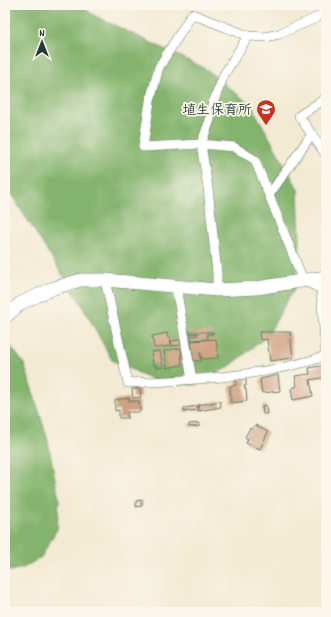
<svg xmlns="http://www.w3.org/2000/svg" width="331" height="617" viewBox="0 0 331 617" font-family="Dekko,'Klee One',sans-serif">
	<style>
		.forest { fill: #84b36d; stroke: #527850 }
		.building { fill: #cea181 }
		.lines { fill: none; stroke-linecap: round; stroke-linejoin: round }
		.street-casing { stroke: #697a6c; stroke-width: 10 }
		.secondary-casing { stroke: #697a6c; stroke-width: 14 }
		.street { stroke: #fff; stroke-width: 9 }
		.secondary { stroke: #fff; stroke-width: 13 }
		.labels { text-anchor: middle; stroke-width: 3.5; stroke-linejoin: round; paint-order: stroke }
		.poi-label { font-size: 14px; font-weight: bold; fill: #1f3d34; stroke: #fbf7ec; text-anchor: end }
	</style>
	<rect width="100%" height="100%" fill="#fbf7ec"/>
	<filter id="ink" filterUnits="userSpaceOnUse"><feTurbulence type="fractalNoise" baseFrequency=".025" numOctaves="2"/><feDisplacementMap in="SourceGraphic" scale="8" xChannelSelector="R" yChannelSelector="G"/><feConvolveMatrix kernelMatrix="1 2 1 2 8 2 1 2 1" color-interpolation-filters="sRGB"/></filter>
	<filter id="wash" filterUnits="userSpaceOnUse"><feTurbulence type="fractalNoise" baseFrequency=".012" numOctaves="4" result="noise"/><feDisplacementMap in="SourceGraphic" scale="16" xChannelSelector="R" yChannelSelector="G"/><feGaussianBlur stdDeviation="0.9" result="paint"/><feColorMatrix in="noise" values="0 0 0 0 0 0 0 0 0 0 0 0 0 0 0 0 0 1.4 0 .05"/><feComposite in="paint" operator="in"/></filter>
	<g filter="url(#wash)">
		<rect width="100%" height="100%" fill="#f3ead3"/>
		<!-- forest -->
		<path class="forest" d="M5,5H80L95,16L204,68L251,105L298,189L300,243L295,287L267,336L230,366L195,385L158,382L112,360L81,303L5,185Z
			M5,339L24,364L47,437L59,500L57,529L41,557L23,568L5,572Z"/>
		<g id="blocks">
			<!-- building -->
			<path class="building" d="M189,332H213V334H207L208,339L191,340V336L198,335V333L189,334Z
				M259,332H290L293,358L270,361L267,339L260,340Z
				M167,333L168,338L170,337L171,346L154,348L152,336Z
				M216,339L218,358L202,359L200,351L201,361H193L191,341Z
				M180,340L181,345L172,346L171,341Z
				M181,348L182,365L167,368L164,351Z
				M160,351L163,367L156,368V364L153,365L151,352Z
				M326,365V377L310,380L313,396L293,400L291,389L297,386L295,376L310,374L309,368Z
				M278,375L280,391L262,393L260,379Z
				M246,379V386H244L245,389H246L247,401L231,403L230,386L236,385V380Z
				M132,389H140L141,397L133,398Z
				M129,398V401H139L140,412H127L128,418H119V410L115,411V400Z
				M220,401L221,407L199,411L198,405Z
				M266,405L267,414H263L262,406Z
				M197,406L198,410L184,412V408Z
				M200,423V426L189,427V424Z
				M255,425L268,432L260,449L246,443L248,439L245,437L250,428L252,430Z
				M142,500V506L136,507V501Z"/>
		</g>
	</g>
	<g filter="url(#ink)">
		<use href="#blocks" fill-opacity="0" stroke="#697a6c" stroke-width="1"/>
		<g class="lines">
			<!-- street casing -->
			<g class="street-casing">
				<path id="street" d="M326,11L316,18L279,34L265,37L248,36L192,14L159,67L150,101L143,147L201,144L234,147L255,160L303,280L321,289L326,355
					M326,98L299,116L326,155
					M269,195L312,134
					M105,280L128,383C195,380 262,377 326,356
					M176,287L192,380
					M217,290V273L208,188L201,144L210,120L212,105L225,73L248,36"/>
			</g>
			<!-- secondary casing -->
			<g class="secondary-casing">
				<path id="secondary" d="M5,317L21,303L54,288L81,280H105L217,290L257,288L326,277"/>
			</g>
			<!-- street -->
			<use href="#street" class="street"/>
			<!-- secondary -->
			<use href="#secondary" class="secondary"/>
		</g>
	</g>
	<!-- icons -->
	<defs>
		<g id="school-pin" transform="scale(1)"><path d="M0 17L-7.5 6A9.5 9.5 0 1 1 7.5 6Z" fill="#c8321e" stroke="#fbf7ec"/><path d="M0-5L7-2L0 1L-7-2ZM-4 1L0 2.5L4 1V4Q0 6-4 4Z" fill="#fff"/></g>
	</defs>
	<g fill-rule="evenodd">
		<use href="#school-pin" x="266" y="109"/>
	</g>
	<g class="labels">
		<!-- poi labels -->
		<g class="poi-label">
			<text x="252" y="114">埴生保育所</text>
		</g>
	</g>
	<!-- margin -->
	<rect width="331" height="617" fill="none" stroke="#fbf7ec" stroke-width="20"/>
	<!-- north arrow -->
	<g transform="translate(42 42)" stroke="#fbf7ec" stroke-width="3" paint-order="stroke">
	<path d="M0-3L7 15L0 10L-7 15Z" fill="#1f3d34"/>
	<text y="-6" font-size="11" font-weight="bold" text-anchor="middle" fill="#1f3d34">N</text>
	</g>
</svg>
